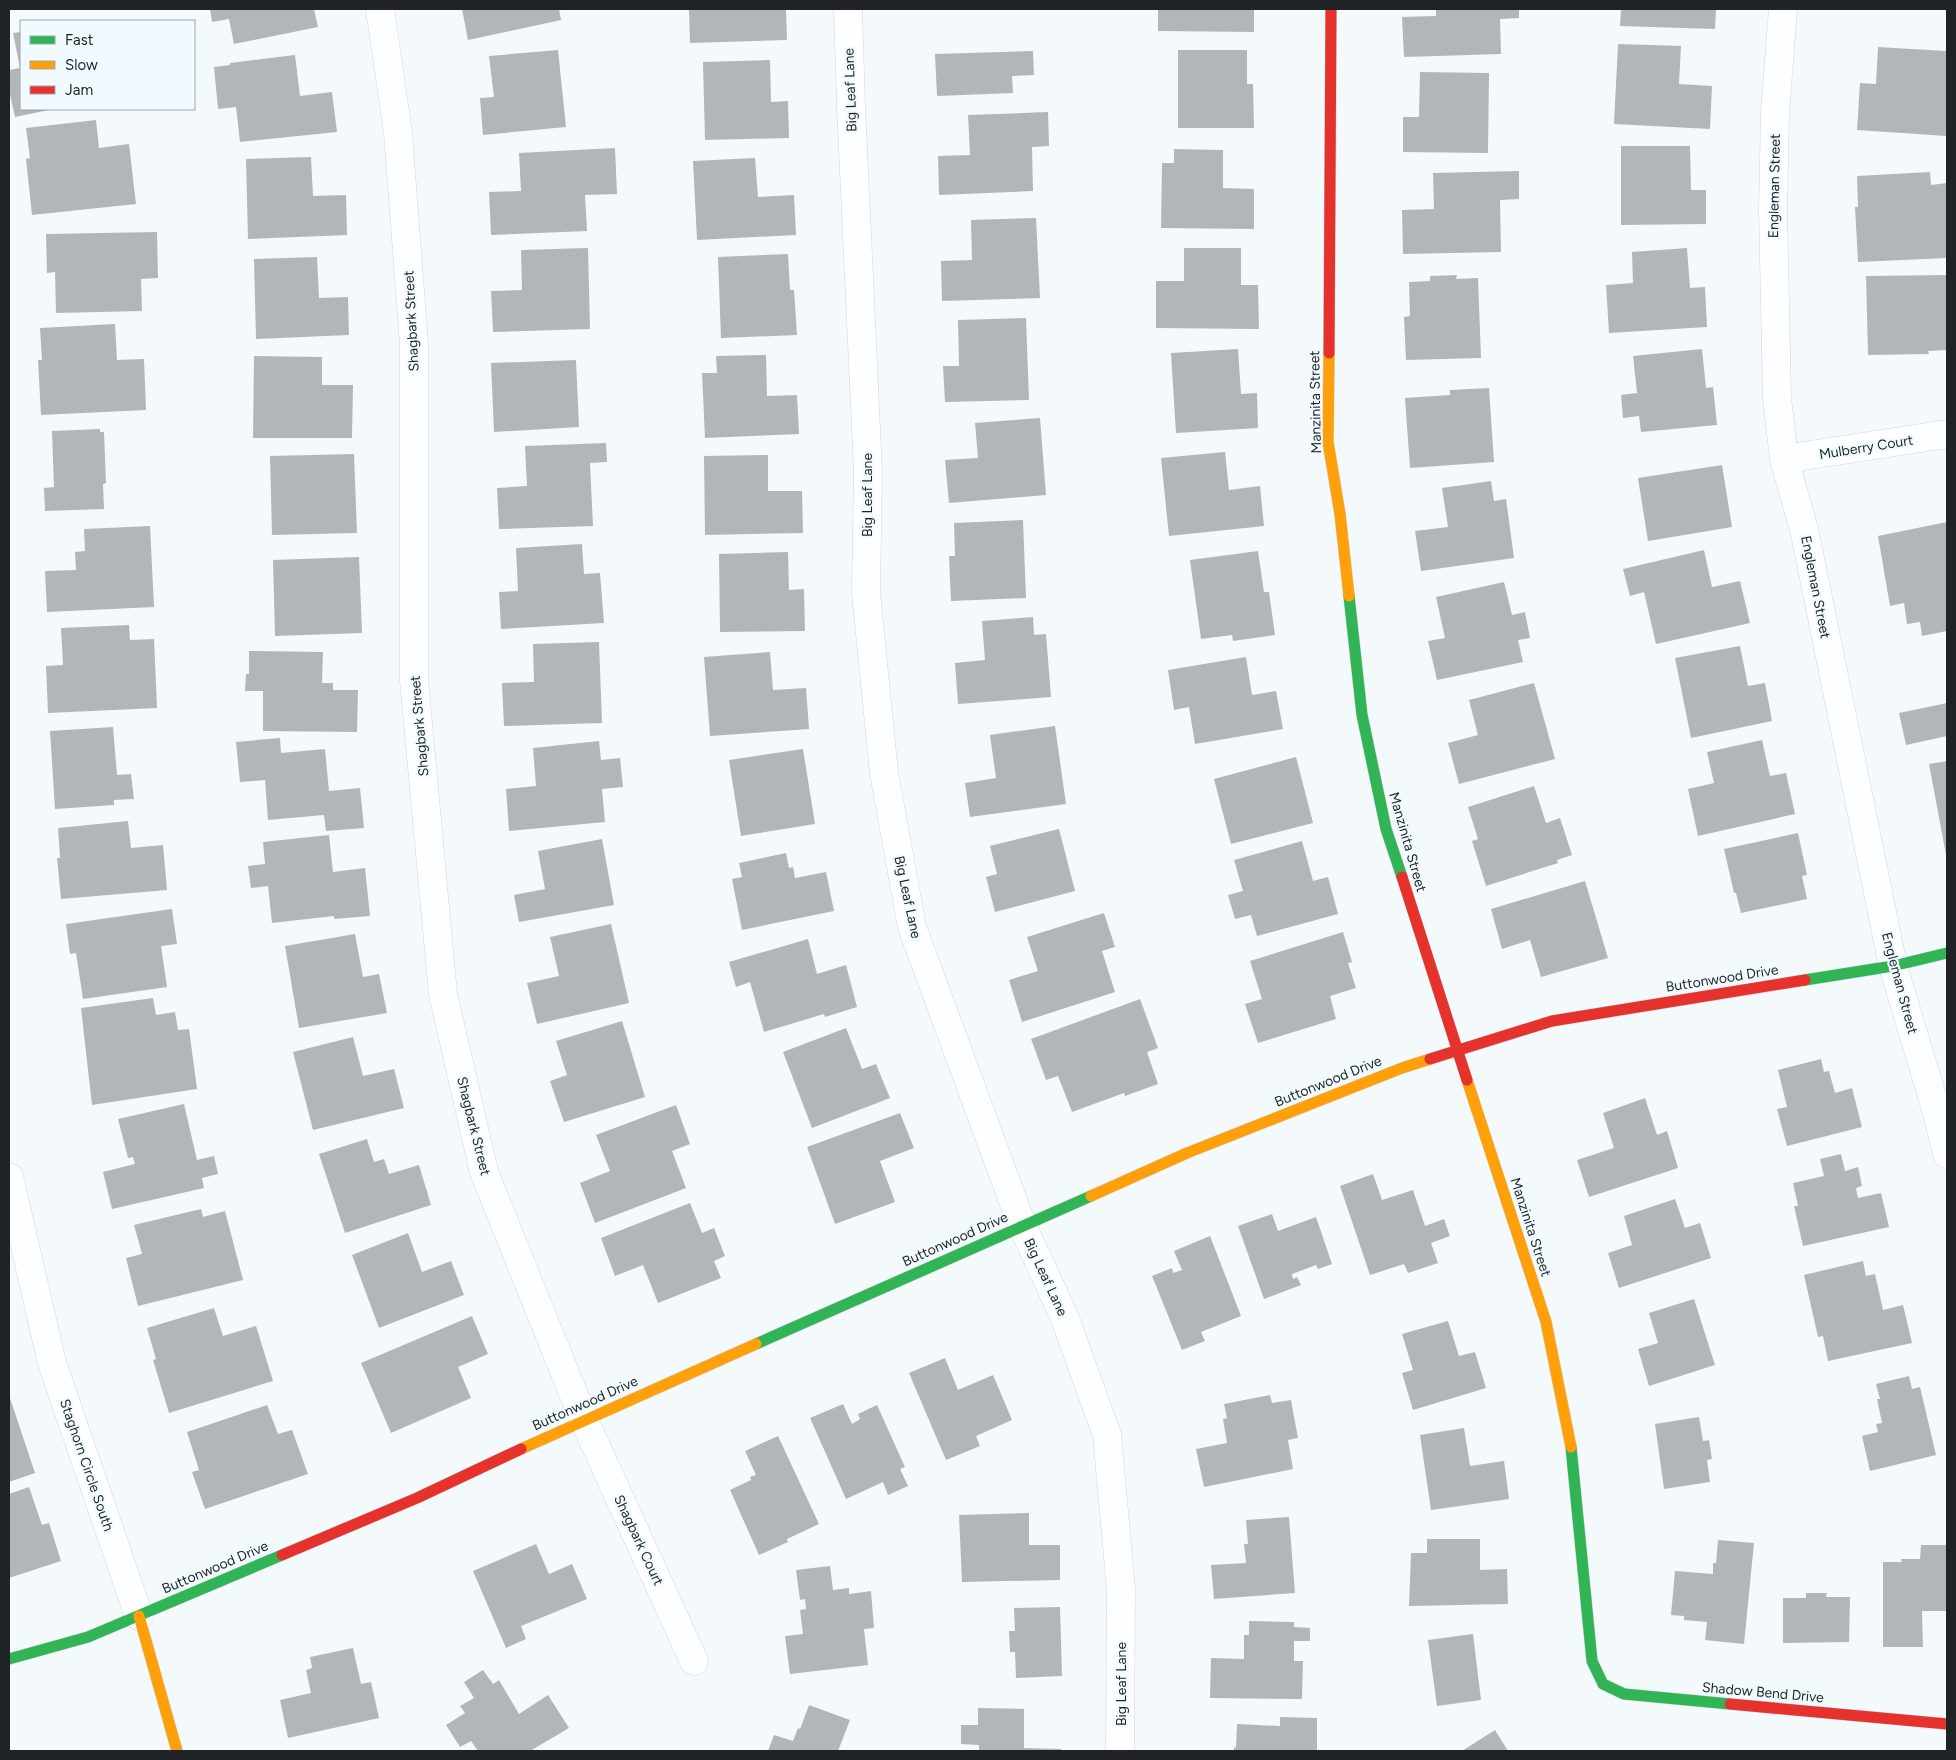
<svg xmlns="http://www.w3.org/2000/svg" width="1956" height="1760" viewBox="0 0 1956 1760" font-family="Figtree,sans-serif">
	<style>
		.building { fill: #b2b6b8 }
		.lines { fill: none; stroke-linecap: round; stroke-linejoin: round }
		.street-casing { stroke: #d2d7d9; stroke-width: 29 }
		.fast-casing { stroke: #d2d7d9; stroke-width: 12 }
		.slow-casing { stroke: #d2d7d9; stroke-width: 12 }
		.jam-casing { stroke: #d2d7d9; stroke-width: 12 }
		.street { stroke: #fdfeff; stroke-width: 28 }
		.fast { stroke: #30b455; stroke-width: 11 }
		.slow { stroke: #ff9f0a; stroke-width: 11 }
		.jam { stroke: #e5322d; stroke-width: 11 }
		.labels { text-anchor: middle; stroke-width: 4.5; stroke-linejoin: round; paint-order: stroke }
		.street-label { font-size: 14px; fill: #1f2325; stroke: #f1fbff }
	</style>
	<rect width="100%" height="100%" fill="#f4fafc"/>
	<!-- building -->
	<path class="building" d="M210,9H314L318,27L234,44L229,19L212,22Z
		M462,9H559L561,20L468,40Z
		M689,9H786L787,40L690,43Z
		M1158,9H1254V32L1158,31Z
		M1436,9H1519V18L1500,19L1501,54L1404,57L1402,17L1436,16Z
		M1621,9H1716L1715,29L1620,26Z
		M21,32V109L49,110L15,117L9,90V70L20,68L13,33Z
		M1618,44L1681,46L1679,84L1712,86L1710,129L1614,124Z
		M1878,47L1946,51L1947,136L1857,130L1860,83L1876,84Z
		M558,50L566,127L483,135L480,98L494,97L489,56Z
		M1178,50H1247V84H1253L1254,128H1178Z
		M1033,51L1034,75L1012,76L1013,93L937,96L935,54Z
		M295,55L300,96L332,92L337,132L240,142L236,107L218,109L214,67L230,65V63Z
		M770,60L771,102L788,101L789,138L705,140L703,62Z
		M1420,72L1489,73L1488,153L1403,152V117H1419Z
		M1048,112L1049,146L1032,147L1033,191L939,195L938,156L970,155L968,115Z
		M96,120L99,148L129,144L136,204L32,215L26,159L30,158L26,128Z
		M1621,146H1690L1691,190H1706V224L1621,225Z
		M615,148L617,194L585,195L587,231L491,235L489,192L521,191L519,153Z
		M1174,149L1223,150V188L1254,189V229L1161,228L1162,163H1174Z
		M311,157L313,196L346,195L347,235L248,239L246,159Z
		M755,158L758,197L794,195L796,235L697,240L693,161Z
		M1519,171V199L1500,200L1501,252L1403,254L1402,210L1434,209L1433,173Z
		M1930,172L1931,185L1947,183V258L1858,262L1855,207H1858L1857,176Z
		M1036,218L1040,298L942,301L941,261L972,260L971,220Z
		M157,232L158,278L141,279L142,311L56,313L55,272L47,273L46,234Z
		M588,248L590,329L493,332L491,291L522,290L521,250Z
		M1184,248H1241V285H1258L1259,329L1156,328V281H1184Z
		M1687,248L1690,288L1705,287L1707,327L1609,333L1606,285L1633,283L1632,252Z
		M788,254L790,290H794L797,335L721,338L718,257Z
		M317,257L319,298L348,297L349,335L256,339L254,259Z
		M1457,275L1456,279L1478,278L1481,358L1406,360L1404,317L1410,316L1409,282L1430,281V276Z
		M1947,275V350L1928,351L1929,354L1868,355L1866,276Z
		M1026,318L1029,400L945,402L943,366H959L958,320Z
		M115,324L117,360L144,359L146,410L41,415L38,360H42L40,328Z
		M1238,349L1241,394L1257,393L1258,428L1176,433L1171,353Z
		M1702,349L1706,388L1713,387L1717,425L1641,432L1639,416L1623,418L1621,395L1637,393L1633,356Z
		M766,355L767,396L797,395L799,434L705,438L702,373H717L716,356Z
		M254,356L322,357V385H353L352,438H253Z
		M576,360L579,427L494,432L491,363Z
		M1489,388L1494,462L1410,468L1405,398L1450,395V390Z
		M1040,418L1046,495L949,503L945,460L978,458L975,423Z
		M100,429V432H104L106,483L103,484L104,509L45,511L44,488L54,487L52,431Z
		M606,443L607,462L590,463L593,526L499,529L497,488L527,486L525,446Z
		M1225,452L1229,490L1260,486L1264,526L1169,536L1161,458Z
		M354,454L357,533L272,535L270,456Z
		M768,455V491H802L803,533L705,535L704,456Z
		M1722,465L1732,527L1648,541L1638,478Z
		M1491,481L1494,501L1506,499L1514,558L1421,571L1415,531L1448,527L1442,488Z
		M1023,520L1026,598L951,601L949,556H955L954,523Z
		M1947,522V631L1922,636L1920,622L1907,624L1904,603L1890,606L1878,536Z
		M150,526L154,607L47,612L45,571L76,570L75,552L85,551L84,529Z
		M582,544L584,574L600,573L604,623L501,629L499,592L518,591L516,548Z
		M1704,550L1712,587L1740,581L1750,623L1656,644L1644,592L1630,596L1623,569Z
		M1258,551L1264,592H1269L1275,635L1233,641L1232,635L1201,639L1190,560Z
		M788,552L789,590L804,589L805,631L720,632L719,554Z
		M359,557L362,633L275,636L273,560Z
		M1504,582L1512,615L1525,612L1530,638L1518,640L1523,662L1437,680L1428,641L1445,638L1436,597Z
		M1033,617L1034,635L1046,634L1051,697L958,704L955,663L985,660L982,621Z
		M129,625L130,640L154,639L157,708L48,713L46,666L63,665L61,628Z
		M599,642L602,723L504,726L502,683L534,682L533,644Z
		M1740,646L1748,686L1765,683L1772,721L1691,738L1675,658Z
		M249,651L323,652L322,683H333V690H358L357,732L263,731V691H245L246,674H249Z
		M770,652L773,690L806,688L809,729L710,736L704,657Z
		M1246,657L1252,695L1276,691L1283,729L1195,744L1189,707L1174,710L1168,670Z
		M1534,683L1555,759L1459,784L1448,743L1478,735L1469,700Z
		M1947,703V736L1906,745L1899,713Z
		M1055,726L1066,804L970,817L965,783L996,778L990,735Z
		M113,727L117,775L131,774L134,799L114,800V805L55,809L50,731Z
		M280,738L281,753L325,749L329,791L360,788L364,828L326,831L324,815L268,820L265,780L240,782L236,742Z
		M1762,740L1770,776L1786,773L1795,814L1698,836L1688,789L1714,783L1707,752Z
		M599,741L601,760L620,758L623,787L602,789L605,822L509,831L506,789L536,786L533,748Z
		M803,749L815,824L741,836L729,760Z
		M1296,757L1313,823L1231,844L1214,779Z
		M1947,761V855H1946L1929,764Z
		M1534,786L1546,823L1560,818L1572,855L1557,860L1558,863L1486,886L1472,841L1478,839L1468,807Z
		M128,821L131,848L163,845L167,890L61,899L57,858H60L58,828Z
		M1059,829L1075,891L995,912L986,877L997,874L990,846Z
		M1798,833L1807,875L1802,876L1807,899L1741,913L1736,893H1734L1724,849Z
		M329,835L333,872L365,868L370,916L334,919V916L272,923L268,886L251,888L248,866L265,864L263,842Z
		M602,839L614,905L519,922L514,895L545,889L538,851Z
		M1302,841L1313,881L1328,877L1338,914L1257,936L1251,915L1235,919L1228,895L1243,891L1234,860Z
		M786,853L789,868L793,867L795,878L826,872L834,911L742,930L732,879L742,877L739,863Z
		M1585,881L1608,958L1541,977L1530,940L1502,949L1491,909Z
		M172,909L177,944L161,946L167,987L83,999L76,953L70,954L66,924Z
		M1104,913L1115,947L1102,951L1115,992L1022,1022L1009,980L1038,971L1027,937Z
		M611,924L629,1003L537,1024L527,983L559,976L550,937Z
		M1343,932L1352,962L1348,963L1356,988L1330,996L1336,1019L1258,1043L1245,1004L1262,999L1250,961Z
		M355,934L363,977L379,974L387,1013L299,1028L285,946Z
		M808,939L817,974L846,965L857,1007L825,1017L824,1014L764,1032L750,982L736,987L729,962Z
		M153,998L156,1015L175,1012L178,1030L189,1029L197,1089L92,1105L81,1008Z
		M1140,999L1158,1048L1147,1052L1158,1084L1125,1096L1124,1093L1072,1112L1058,1076L1046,1080L1031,1039Z
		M622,1021L645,1097L564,1122L550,1081L567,1075L556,1041Z
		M846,1028L862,1069L876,1064L890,1098L812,1128L783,1052Z
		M353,1037L363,1076L394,1069L404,1108L313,1130L293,1052Z
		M1821,1059L1824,1072L1829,1071L1835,1093L1852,1088L1862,1127L1787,1146L1777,1109L1787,1107L1778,1070Z
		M1645,1098L1657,1135L1667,1131L1678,1168L1589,1197L1577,1160L1614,1148L1603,1113Z
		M184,1104L197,1160L214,1156L218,1174L202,1178L204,1188L112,1209L103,1172L135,1164L133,1157L128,1158L118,1119Z
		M676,1105L690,1144L672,1151L686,1188L595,1223L580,1183L610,1171L596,1135Z
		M900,1113L914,1148L880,1161L895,1202L835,1224L807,1147Z
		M367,1139L374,1162L384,1159L389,1174L419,1165L431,1205L345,1233L319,1154Z
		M1841,1154L1845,1171L1858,1167L1862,1186L1856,1188L1858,1198L1881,1193L1889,1227L1803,1246L1794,1206H1798L1793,1183L1824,1176L1820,1159Z
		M1373,1174L1382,1200L1413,1190L1425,1226L1444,1219L1450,1236L1431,1243L1438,1263L1408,1273L1404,1264L1370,1275L1340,1186Z
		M1675,1199L1685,1228L1700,1223L1711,1258L1619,1288L1608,1253L1632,1245L1624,1216Z
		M690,1203L702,1233L714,1228L725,1256L714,1261L721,1278L658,1303L643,1265L615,1276L601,1238Z
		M201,1209L203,1217L225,1211L243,1280L138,1306L126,1258L142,1254L134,1225Z
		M1272,1214L1278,1231L1316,1217L1332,1264L1318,1269L1316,1265L1292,1274L1293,1279L1297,1277L1301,1285L1264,1299L1238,1226Z
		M408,1233L422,1272L451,1261L464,1295L379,1328L352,1255Z
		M1210,1236L1241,1316L1201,1332L1205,1341L1182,1350L1152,1276L1172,1268L1173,1273L1182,1270L1174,1251Z
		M1863,1261L1866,1276L1875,1274L1883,1310L1903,1305L1912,1343L1828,1361L1823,1336L1818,1337L1804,1275Z
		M1694,1299L1715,1365L1649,1386L1638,1349L1658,1343L1649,1313Z
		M214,1308L223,1336L256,1326L273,1381L169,1413L153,1360L156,1359L147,1328Z
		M472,1316L488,1354L458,1367L471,1398L391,1433L361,1363Z
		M1448,1321L1459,1356L1475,1352L1486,1388L1413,1410L1402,1373L1413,1370L1402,1334Z
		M945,1358L958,1390L993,1375L1012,1420L976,1436L980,1446L946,1460L909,1373Z
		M1909,1376L1912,1389L1920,1387L1936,1455L1870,1471L1862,1436L1878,1432L1876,1424L1882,1423L1877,1399H1880L1876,1384Z
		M9,1395L35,1473L9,1482Z
		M1270,1395L1272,1403L1291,1400L1298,1438L1288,1440L1293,1469L1204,1487L1196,1449L1227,1443L1223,1419L1227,1418L1224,1404Z
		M843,1404L852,1424L860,1419L858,1414L877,1405L905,1467L900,1469L908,1486L888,1495L883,1482L846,1499L810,1418Z
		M267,1405L278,1434L292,1430L308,1474L205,1509L192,1472L199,1470L187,1432Z
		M1699,1417L1703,1441L1709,1440L1712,1459L1707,1460L1710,1482L1664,1489L1655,1424Z
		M1464,1428L1470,1466L1504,1461L1509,1499L1431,1510L1420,1435Z
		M778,1436L819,1524L787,1539L788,1542L759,1555L730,1490L751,1480L750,1477L756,1475L745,1451Z
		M29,1487L42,1525L49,1523L61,1561L9,1578V1494Z
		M1029,1513V1545H1060V1580L962,1582L959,1515Z
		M1289,1517L1295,1593L1214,1599L1211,1565L1246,1563L1244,1544H1248L1246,1520Z
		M1427,1539H1480V1570L1507,1569L1508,1604L1409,1606L1411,1553H1427Z
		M1718,1540L1754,1543L1744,1644L1705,1640L1707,1622L1684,1620V1616L1671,1615L1675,1571L1713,1574V1563H1716Z
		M536,1544L549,1574L572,1564L587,1599L521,1626L526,1639L506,1648L473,1571Z
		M1921,1545H1947V1611H1922L1923,1647H1883V1562H1902L1901,1559H1920Z
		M830,1566L833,1590L849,1588V1594L871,1591L874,1628L864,1629L868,1665L790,1674L785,1636L803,1634L800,1610L806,1609L805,1599L800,1600L796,1570Z
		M1806,1593H1827L1826,1597H1850L1849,1642L1783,1643V1598H1806Z
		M1060,1607L1062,1676L1016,1678L1015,1652H1010L1009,1631H1015L1014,1608Z
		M1249,1621L1294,1622V1627L1310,1628V1641H1294V1661H1303L1302,1699L1210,1698L1211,1658L1244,1659V1635H1249Z
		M1473,1634L1481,1700L1437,1706L1428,1640Z
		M353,1648L361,1684L371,1682L379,1718L288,1738L280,1700L311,1693L306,1670L312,1668L310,1657Z
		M483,1670L493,1684L499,1680L519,1714L548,1695L569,1728L530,1751H478L471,1741L460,1747L446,1725L465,1713L460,1706L474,1698L464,1682Z
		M809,1705L850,1720L838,1751H768L774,1735L793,1741L798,1728L800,1729Z
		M978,1708L1024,1709V1748L1061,1749V1751H979V1745L961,1744V1725H978Z
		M1280,1717L1317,1718V1751H1234V1747L1236,1748L1237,1724L1280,1726Z
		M1495,1730L1508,1751H1462Z"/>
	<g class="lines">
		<!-- street casing -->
		<g class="street-casing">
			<path id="street" d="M380,9L398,133L414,344V680L443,994L484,1172L584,1420L694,1661
				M848,9L851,105L868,472L866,593L884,773L912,927L1022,1225L1064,1316L1107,1435L1121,1589L1120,1751
				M1783,9L1775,113L1773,210L1777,398L1784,459L1804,529L1893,966L1938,1116L1947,1154
				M1784,459L1947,434
				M9,1177L52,1363L139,1616"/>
		</g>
		<!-- fast casing -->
		<g class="fast-casing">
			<path id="fast" d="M1349,596L1362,715L1386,829L1402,877
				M1805,980L1893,966L1947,953
				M756,1344L1091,1196
				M1571,1447L1592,1661L1603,1684L1624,1694L1730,1704
				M9,1659L88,1637L282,1555"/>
		</g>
		<!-- slow casing -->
		<g class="slow-casing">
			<path id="slow" d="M1329,353L1328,442L1340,514L1349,596
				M1467,1080L1546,1322L1571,1447
				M1091,1196L1187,1153L1402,1068L1430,1059
				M521,1449L756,1344
				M139,1616L177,1751"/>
		</g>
		<!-- jam casing -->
		<g class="jam-casing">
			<path id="jam" d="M1329,353L1331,9
				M1402,877L1467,1080
				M1430,1059L1552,1021L1805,980
				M282,1555L417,1498L521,1449
				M1730,1704L1947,1724"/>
		</g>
		<!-- street -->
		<use href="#street" class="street"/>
		<!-- fast -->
		<use href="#fast" class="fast"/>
		<!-- slow -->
		<use href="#slow" class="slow"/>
		<!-- jam -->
		<use href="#jam" class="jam"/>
	</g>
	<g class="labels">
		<!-- street labels -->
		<g class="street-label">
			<text transform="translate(850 90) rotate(-92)" y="5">Big Leaf Lane</text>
			<text transform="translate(1774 186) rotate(-89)" y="5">Engleman Street</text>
			<text transform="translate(411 321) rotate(-93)" y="5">Shagbark Street</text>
			<text transform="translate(1315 402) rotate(-91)" y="5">Manzinita Street</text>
			<text transform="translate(1866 447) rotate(-9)" y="5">Mulberry Court</text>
			<text transform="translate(867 495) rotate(-90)" y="5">Big Leaf Lane</text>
			<text transform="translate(1816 587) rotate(79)" y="5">Engleman Street</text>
			<text transform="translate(419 726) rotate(-95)" y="5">Shagbark Street</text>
			<text transform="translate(1408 842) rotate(74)" y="5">Manzinita Street</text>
			<text transform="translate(908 897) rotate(78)" y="5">Big Leaf Lane</text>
			<text transform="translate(1722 978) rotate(-9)" y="5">Buttonwood Drive</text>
			<text transform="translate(1900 983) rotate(75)" y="5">Engleman Street</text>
			<text transform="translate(1328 1081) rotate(-22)" y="5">Buttonwood Drive</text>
			<text transform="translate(474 1126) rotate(76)" y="5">Shagbark Street</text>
			<text transform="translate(1531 1227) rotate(72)" y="5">Manzinita Street</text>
			<text transform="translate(955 1239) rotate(-24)" y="5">Buttonwood Drive</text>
			<text transform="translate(1046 1277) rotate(65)" y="5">Big Leaf Lane</text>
			<text transform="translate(585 1403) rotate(-24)" y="5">Buttonwood Drive</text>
			<text transform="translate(87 1465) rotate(71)" y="5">Staghorn Circle South</text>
			<text transform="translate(639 1540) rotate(65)" y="5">Shagbark Court</text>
			<text transform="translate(215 1567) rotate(-23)" y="5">Buttonwood Drive</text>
			<text transform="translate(1121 1684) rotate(-90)" y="5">Big Leaf Lane</text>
			<text transform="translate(1763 1692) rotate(5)" y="5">Shadow Bend Drive</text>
		</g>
	</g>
	<!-- border -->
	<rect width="1956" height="1760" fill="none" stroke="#1f2325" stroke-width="20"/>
	<!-- legend -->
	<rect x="20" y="20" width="175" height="90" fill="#f1fbff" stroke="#9da5a8"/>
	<rect x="30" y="36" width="25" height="8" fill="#30b455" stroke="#9da5a8"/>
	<text x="65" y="45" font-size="15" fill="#1f2325">Fast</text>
	<rect x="30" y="61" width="25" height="8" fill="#ff9f0a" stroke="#9da5a8"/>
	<text x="65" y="70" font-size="15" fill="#1f2325">Slow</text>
	<rect x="30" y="86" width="25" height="8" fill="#e5322d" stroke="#9da5a8"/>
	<text x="65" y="95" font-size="15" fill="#1f2325">Jam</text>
</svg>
